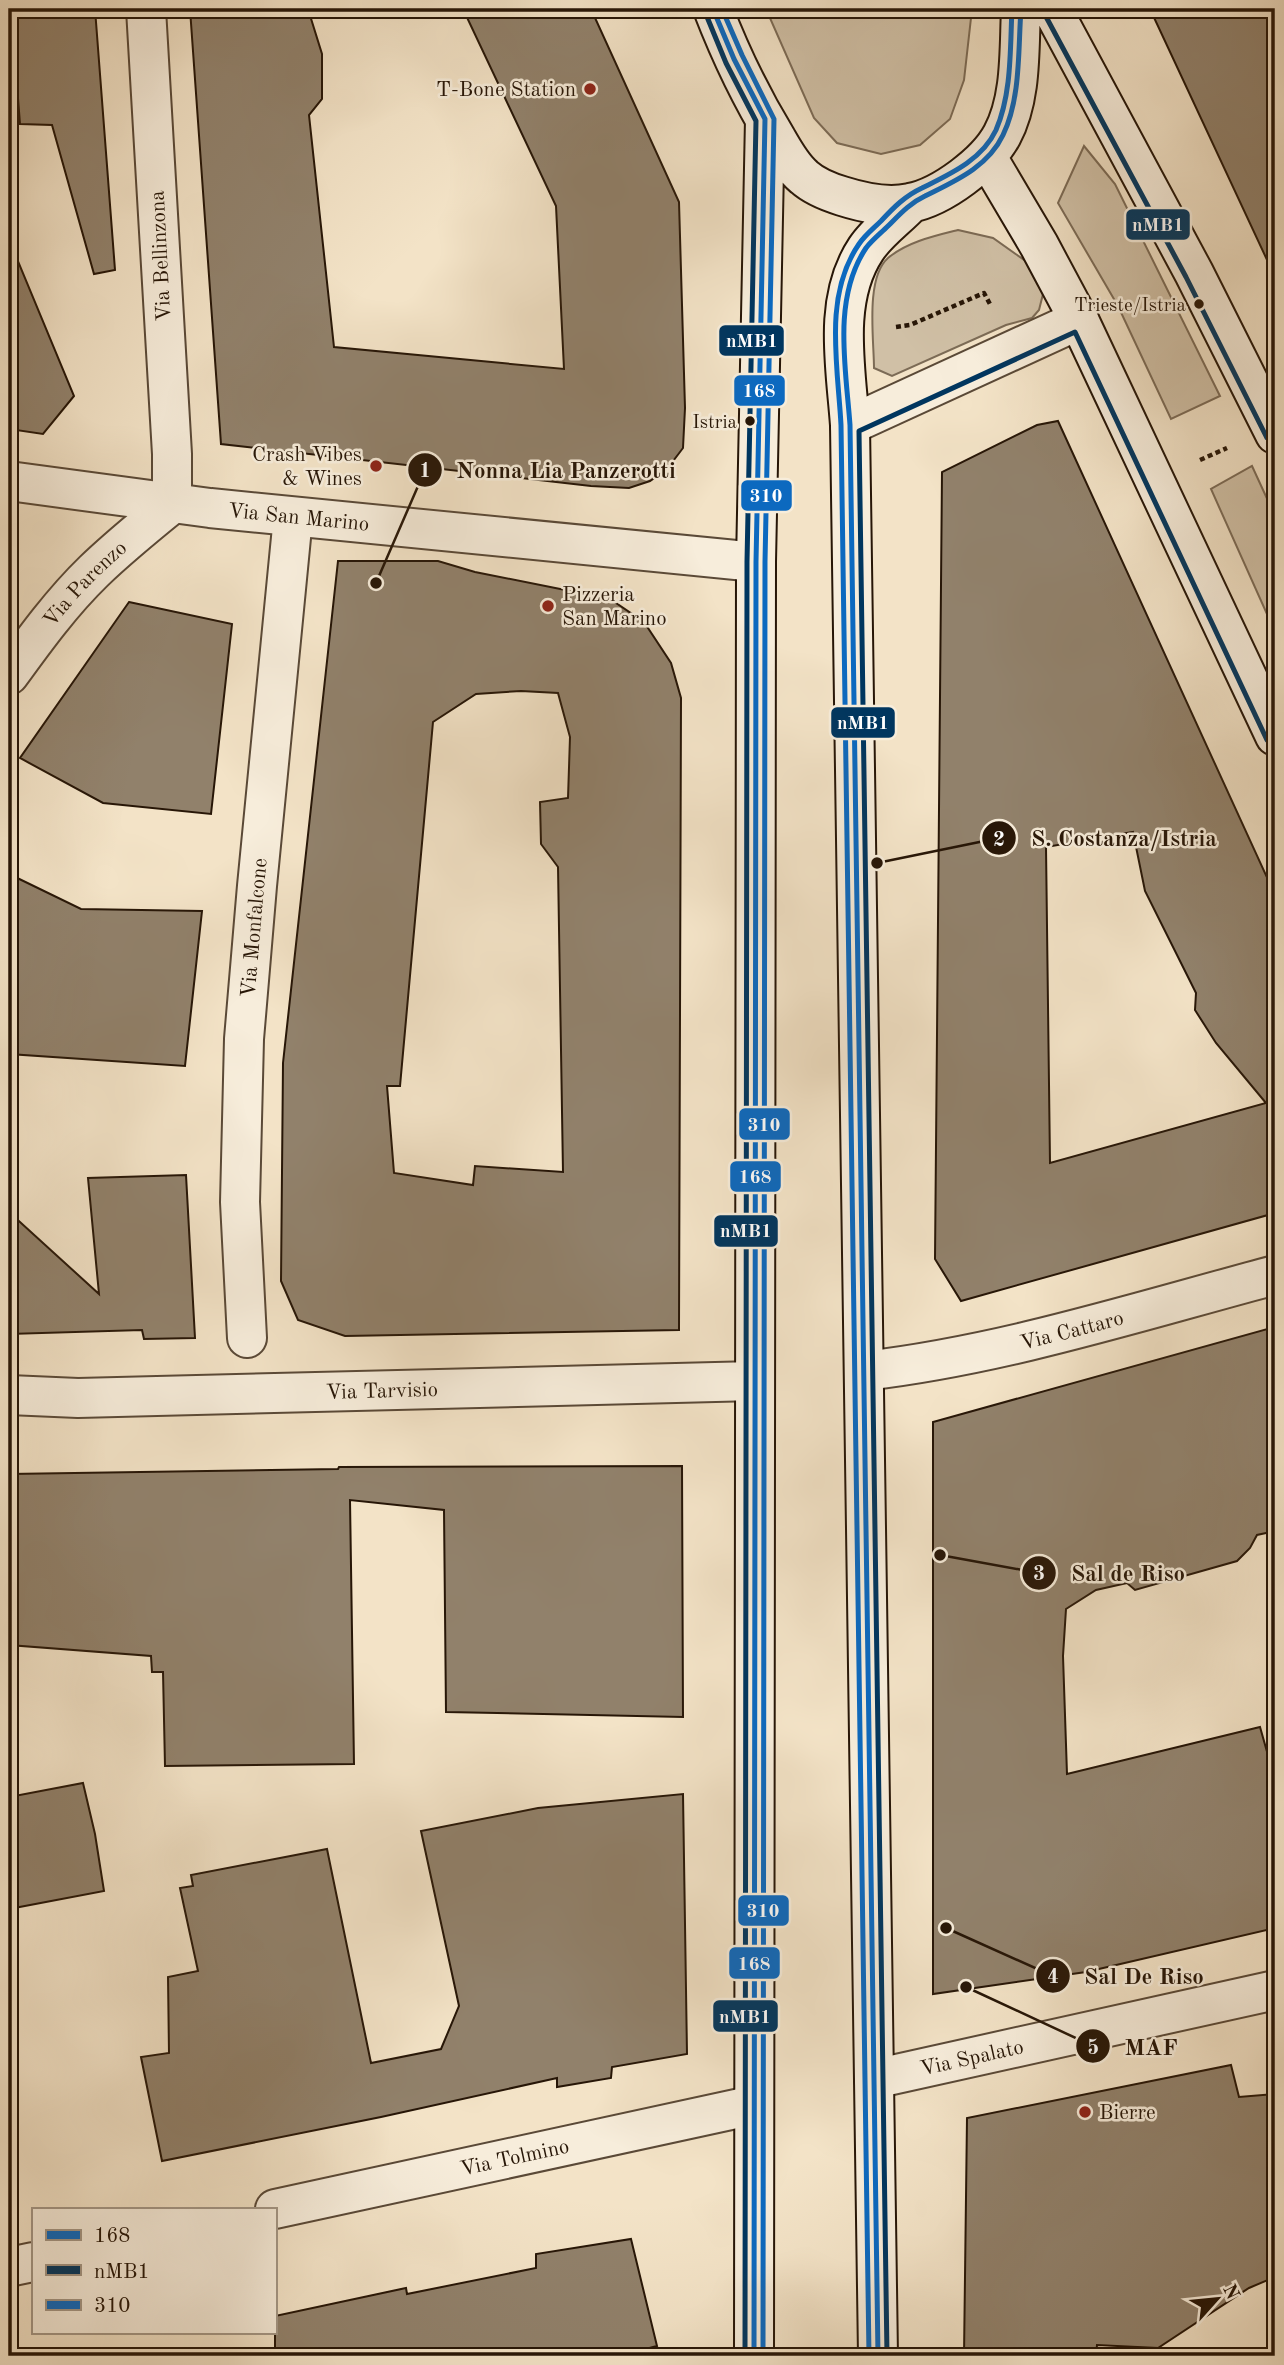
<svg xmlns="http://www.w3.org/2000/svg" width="1284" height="2365" viewBox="0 0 1284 2365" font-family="'Old Standard TT',serif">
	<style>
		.green { fill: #d0c0a6; stroke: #7c6b56; stroke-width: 2 }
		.building { fill: #91816b; stroke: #271607; stroke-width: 2; fill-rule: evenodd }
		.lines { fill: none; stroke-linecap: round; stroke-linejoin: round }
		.street-casing { stroke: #5a4937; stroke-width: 42 }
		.secondary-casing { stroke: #271607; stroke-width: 42 }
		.path { stroke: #271607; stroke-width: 4.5; stroke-dasharray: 5 3.5; stroke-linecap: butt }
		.street { stroke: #f7eddb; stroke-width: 38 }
		.secondary { stroke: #f7eddb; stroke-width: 38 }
		.bus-1-casing { stroke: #f7eddb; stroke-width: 10 }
		.bus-2-casing { stroke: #f7eddb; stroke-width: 10 }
		.bus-3-casing { stroke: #f7eddb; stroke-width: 10 }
		.bus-1 { stroke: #0c69bf; stroke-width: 5 }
		.bus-2 { stroke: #00365f; stroke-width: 5 }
		.bus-3 { stroke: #0c69bf; stroke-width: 5 }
		.poi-dot { fill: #8f2418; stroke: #f7eddb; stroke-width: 2.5 }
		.bus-dot { fill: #271607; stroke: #f7eddb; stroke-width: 2.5 }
		.labels { text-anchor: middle; stroke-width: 5; stroke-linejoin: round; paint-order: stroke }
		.bus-label { font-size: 19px; fill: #271607; stroke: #f7eddb; text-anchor: end }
		.poi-label { font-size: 21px; fill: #271607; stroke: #f7eddb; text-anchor: end }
		.street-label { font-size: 21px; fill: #271607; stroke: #f7eddb }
		.leader { fill: none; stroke: #271607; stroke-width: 2.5 }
		.callout-dot { fill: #271607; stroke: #f7eddb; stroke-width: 2.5 }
		.mark-label { font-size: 21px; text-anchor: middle; font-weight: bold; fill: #fff }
		.callout-label { font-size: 23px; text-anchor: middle; font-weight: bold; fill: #271607; stroke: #f7eddb; stroke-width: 5; stroke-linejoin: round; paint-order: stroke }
		.line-badge { stroke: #f7eddb; stroke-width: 2.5 }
		.badge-label { font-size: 19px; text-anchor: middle; font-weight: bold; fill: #fff }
	</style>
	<rect width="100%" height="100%" fill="#f3e3c7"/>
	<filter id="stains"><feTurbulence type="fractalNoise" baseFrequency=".00286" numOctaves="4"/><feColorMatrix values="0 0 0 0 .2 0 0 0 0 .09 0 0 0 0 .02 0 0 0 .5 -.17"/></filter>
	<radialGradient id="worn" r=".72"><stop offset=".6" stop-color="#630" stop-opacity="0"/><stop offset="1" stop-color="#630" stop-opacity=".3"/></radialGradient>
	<!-- green -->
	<path class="green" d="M766,9H972L964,80L950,119L920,145L881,154L837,143L814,118Z
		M1084,146L1115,184L1220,396L1171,419L1118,306L1058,203Z
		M958,230L993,238L1027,262L1043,294L1039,310L1032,318L1006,325L892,376L874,368C874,340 865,278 888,258C907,242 934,236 958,230Z
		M1252,466L1275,516V632L1211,489Z"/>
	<!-- building -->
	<path class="building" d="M11,9H95L115,270L94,274L52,125L20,124Z
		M190,9H308L322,54V99L309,115L334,347L564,369L556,206L463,9H591L679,202L685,408L683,448L667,469L650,481L629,488L591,486L221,444Z
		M1150,9H1275V277Z
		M10,242L74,396L43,434L9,429Z
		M1058,421L1275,895V1213L961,1301L935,1259L942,472L1037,425ZM1133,832L1145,891L1196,993L1195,1010L1216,1043L1266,1103L1050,1163L1046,847Z
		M338,561H438L475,572L610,599L644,622L671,663L681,698L679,1330L345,1336L298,1320L281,1281L283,1063ZM521,691L558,693L570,737L568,798L540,802L541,844L558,867L563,1172L475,1166L473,1185L394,1173L387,1086H400L433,722L476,694Z
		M129,602L232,624L211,814L103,803L20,758Z
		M9,874L81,909L202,911L185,1066L9,1054Z
		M186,1175L195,1338L144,1339L142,1330L9,1334V1212L99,1294L88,1178Z
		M1275,1327V1531L1257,1535L1250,1548L1237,1561L1135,1590L1127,1583L1096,1590L1066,1609L1063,1656L1067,1774L1260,1727L1275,1780V1928L1086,1972L933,1994V1422Z
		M682,1466L683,1717L446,1712L444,1510L350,1500L354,1764L165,1766L163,1672H152L151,1656L9,1645V1474L338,1469L339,1467Z
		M83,1783L95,1834L104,1891L9,1909V1797Z
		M683,1794L687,2054L612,2067L611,2078L557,2087V2078L381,2117L162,2161L141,2057L169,2053L168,1977L198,1971L180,1888L193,1886L191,1875L327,1849L371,2063L441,2049L459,2006L421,1831L538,1808Z
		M1231,2065L1239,2097L1275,2094V2277L1249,2288L1158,2348L1097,2345L1096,2356H964L967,2118Z
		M631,2239L657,2346L619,2356H275V2316L406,2288L407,2294L536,2268V2254Z"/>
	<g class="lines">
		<!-- street casing -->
		<g class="street-casing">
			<g id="street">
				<path d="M850,425L1079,320"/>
				<path id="s1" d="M9,481L210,508L756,562"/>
				<path id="s2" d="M9,675C35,639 62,602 94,571C119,547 146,525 172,504V454L146,9"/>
				<path id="s3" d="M247,1338L240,1202L244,1039L257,886L293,517"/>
				<path id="s4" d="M864,1371C1003,1355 1140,1311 1275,1275"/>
				<path id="s5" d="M9,1395L78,1398L755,1381"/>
				<path id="s6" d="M874,2079L1275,1990"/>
				<path id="s7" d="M275,2209L754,2105"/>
				<path d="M9,2267L33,2262"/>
			</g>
		</g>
		<!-- secondary casing -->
		<g class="secondary-casing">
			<path id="secondary" d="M713,9C730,53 751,97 776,138C784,152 792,167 804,177C814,186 829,192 842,196C864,203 887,208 910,203C942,197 987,163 1002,135C1022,98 1019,49 1021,9
				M1052,9L1194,273L1275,434
				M987,157L1039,245L1079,320L1275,736
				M754,2356L756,562L765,119
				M878,2356L850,425C846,368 832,300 866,249C877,232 897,218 911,203"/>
		</g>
		<!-- path -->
		<path class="path" d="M896,327L910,325L984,293L991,306
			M1200,460L1227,448"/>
		<!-- street -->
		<use href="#street" class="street"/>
		<!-- secondary -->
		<use href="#secondary" class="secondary"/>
		<!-- bus-1 casing -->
		<g class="bus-1-casing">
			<path id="bus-1" d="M713,9L734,59L765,119L756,562L754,2356
				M878,2356L850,425C846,368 832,299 866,248C872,240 881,233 888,226C900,214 910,203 925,196C955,181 988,167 1003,135C1021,98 1018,49 1021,9"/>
		</g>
		<!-- bus-2 casing -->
		<g class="bus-2-casing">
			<path id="bus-2" d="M705,12L726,63L756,121L747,562L745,2356
				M1044,13L1186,277L1267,438
				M887,2356L859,431L1075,332L1267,740"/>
		</g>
		<!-- bus-3 casing -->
		<g class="bus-3-casing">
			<path id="bus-3" d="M722,9L742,55L774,119L765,562L763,2356
				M869,2356L841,425C838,366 823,296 859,244C865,235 874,228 881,221C894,207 905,196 922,188C950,174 982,160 996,130C1012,93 1010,48 1012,9"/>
		</g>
		<!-- bus-1 -->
		<use href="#bus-1" class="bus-1"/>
		<!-- bus-2 -->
		<use href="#bus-2" class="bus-2"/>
		<!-- bus-3 -->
		<use href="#bus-3" class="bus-3"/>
	</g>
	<!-- markers -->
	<g class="poi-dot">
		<circle cx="590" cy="89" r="7"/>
		<circle cx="376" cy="466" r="7"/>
		<circle cx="548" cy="606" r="7"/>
		<circle cx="1085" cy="2112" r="7"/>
	</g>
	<g class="bus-dot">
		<circle cx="1199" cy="304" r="6"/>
		<circle cx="750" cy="421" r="6"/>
	</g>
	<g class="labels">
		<!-- bus labels -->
		<g class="bus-label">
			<text x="1186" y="311">Trieste/Istria</text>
			<text x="737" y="428">Istria</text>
		</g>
		<!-- poi labels -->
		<g class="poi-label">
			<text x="576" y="96">T-Bone Station</text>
			<text x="362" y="461">Crash Vibes<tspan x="362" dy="24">&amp; Wines</tspan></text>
			<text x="562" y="601" text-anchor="start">Pizzeria<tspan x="562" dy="24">San Marino</tspan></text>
			<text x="1099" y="2119" text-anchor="start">Bierre</text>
		</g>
		<!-- street labels -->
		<g class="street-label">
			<text transform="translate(160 256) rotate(-93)" y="7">Via Bellinzona</text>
			<text dy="7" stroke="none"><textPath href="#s1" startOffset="292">Via San Marino</textPath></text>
			<text dy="7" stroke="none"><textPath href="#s2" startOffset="119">Via Parenzo</textPath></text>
			<text dy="7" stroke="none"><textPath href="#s3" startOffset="411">Via Monfalcone</textPath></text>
			<text dy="7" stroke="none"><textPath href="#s4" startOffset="212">Via Cattaro</textPath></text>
			<text dy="7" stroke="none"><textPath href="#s5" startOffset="373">Via Tarvisio</textPath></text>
			<text dy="7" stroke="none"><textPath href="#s6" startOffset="100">Via Spalato</textPath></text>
			<text dy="7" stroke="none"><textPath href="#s7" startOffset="245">Via Tolmino</textPath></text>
		</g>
	</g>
	<!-- callouts -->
	<path class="leader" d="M376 583L425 470M877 863L999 838M940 1555L1039 1573M946 1928L1053 1976M966 1987L1093 2046"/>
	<g class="callout-dot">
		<circle cx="376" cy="583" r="7"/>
		<circle cx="877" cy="863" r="7"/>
		<circle cx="940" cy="1555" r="7"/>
		<circle cx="946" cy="1928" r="7"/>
		<circle cx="966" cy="1987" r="7"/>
		<circle cx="425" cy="470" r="18"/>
		<circle cx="999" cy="838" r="18"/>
		<circle cx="1039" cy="1573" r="18"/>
		<circle cx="1053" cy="1976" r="18"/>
		<circle cx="1093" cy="2046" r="18"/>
	</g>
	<g class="mark-label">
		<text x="425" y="477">1</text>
		<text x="999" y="846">2</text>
		<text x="1039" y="1580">3</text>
		<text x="1053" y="1983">4</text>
		<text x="1093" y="2054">5</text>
	</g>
	<g class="callout-label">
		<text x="566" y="478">Nonna Lia Panzerotti</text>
		<text x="1124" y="846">S. Costanza/Istria</text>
		<text x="1128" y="1581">Sal de Riso</text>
		<text x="1144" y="1984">Sal De Riso</text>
		<text x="1151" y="2055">MAF</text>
	</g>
	<g class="line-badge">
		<rect x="1125" y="208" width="66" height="33" rx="7" fill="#00365f"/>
		<rect x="718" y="324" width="67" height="33" rx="7" fill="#00365f"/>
		<rect x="733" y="374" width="53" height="33" rx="7" fill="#0c69bf"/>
		<rect x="740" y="479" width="53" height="33" rx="7" fill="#0c69bf"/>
		<rect x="830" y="706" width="66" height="33" rx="7" fill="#00365f"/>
		<rect x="738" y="1107" width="53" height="34" rx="7" fill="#0c69bf"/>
		<rect x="729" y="1160" width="53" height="33" rx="7" fill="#0c69bf"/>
		<rect x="713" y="1214" width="66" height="34" rx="7" fill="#00365f"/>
		<rect x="737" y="1894" width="53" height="33" rx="7" fill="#0c69bf"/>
		<rect x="728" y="1946" width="53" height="34" rx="7" fill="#0c69bf"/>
		<rect x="712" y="1999" width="67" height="34" rx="7" fill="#00365f"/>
	</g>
	<g class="badge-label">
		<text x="1158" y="231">nMB1</text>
		<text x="752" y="347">nMB1</text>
		<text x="759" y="397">168</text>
		<text x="766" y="502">310</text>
		<text x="863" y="729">nMB1</text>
		<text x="764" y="1131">310</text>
		<text x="755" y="1183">168</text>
		<text x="746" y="1237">nMB1</text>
		<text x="763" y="1917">310</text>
		<text x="754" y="1970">168</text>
		<text x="745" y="2023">nMB1</text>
	</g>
	<!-- margin -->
	<rect width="1284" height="2365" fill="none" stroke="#f3e3c7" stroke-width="35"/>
	<rect x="10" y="10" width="1263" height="2344" fill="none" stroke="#271607" stroke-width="3.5"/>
	<rect x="18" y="18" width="1249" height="2330" fill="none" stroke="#271607" stroke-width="2"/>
	<!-- legend -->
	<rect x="32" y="2208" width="245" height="126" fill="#f7eddb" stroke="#a49786" stroke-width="2"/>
	<rect x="46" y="2230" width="35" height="10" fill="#0c69bf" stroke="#a49786" stroke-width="2"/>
	<text x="94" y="2242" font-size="21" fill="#271607">168</text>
	<rect x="46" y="2265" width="35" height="10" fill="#00365f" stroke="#a49786" stroke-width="2"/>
	<text x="94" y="2278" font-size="21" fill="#271607">nMB1</text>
	<rect x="46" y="2300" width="35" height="10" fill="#0c69bf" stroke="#a49786" stroke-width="2"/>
	<text x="94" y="2312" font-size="21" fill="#271607">310</text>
	<!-- north arrow -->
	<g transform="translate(1217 2299) rotate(63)" stroke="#f7eddb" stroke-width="5" paint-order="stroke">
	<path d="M0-5L12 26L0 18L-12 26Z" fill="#271607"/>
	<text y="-10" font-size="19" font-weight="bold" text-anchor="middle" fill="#271607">N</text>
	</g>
	<rect width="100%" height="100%" filter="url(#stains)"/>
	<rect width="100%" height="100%" fill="url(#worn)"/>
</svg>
